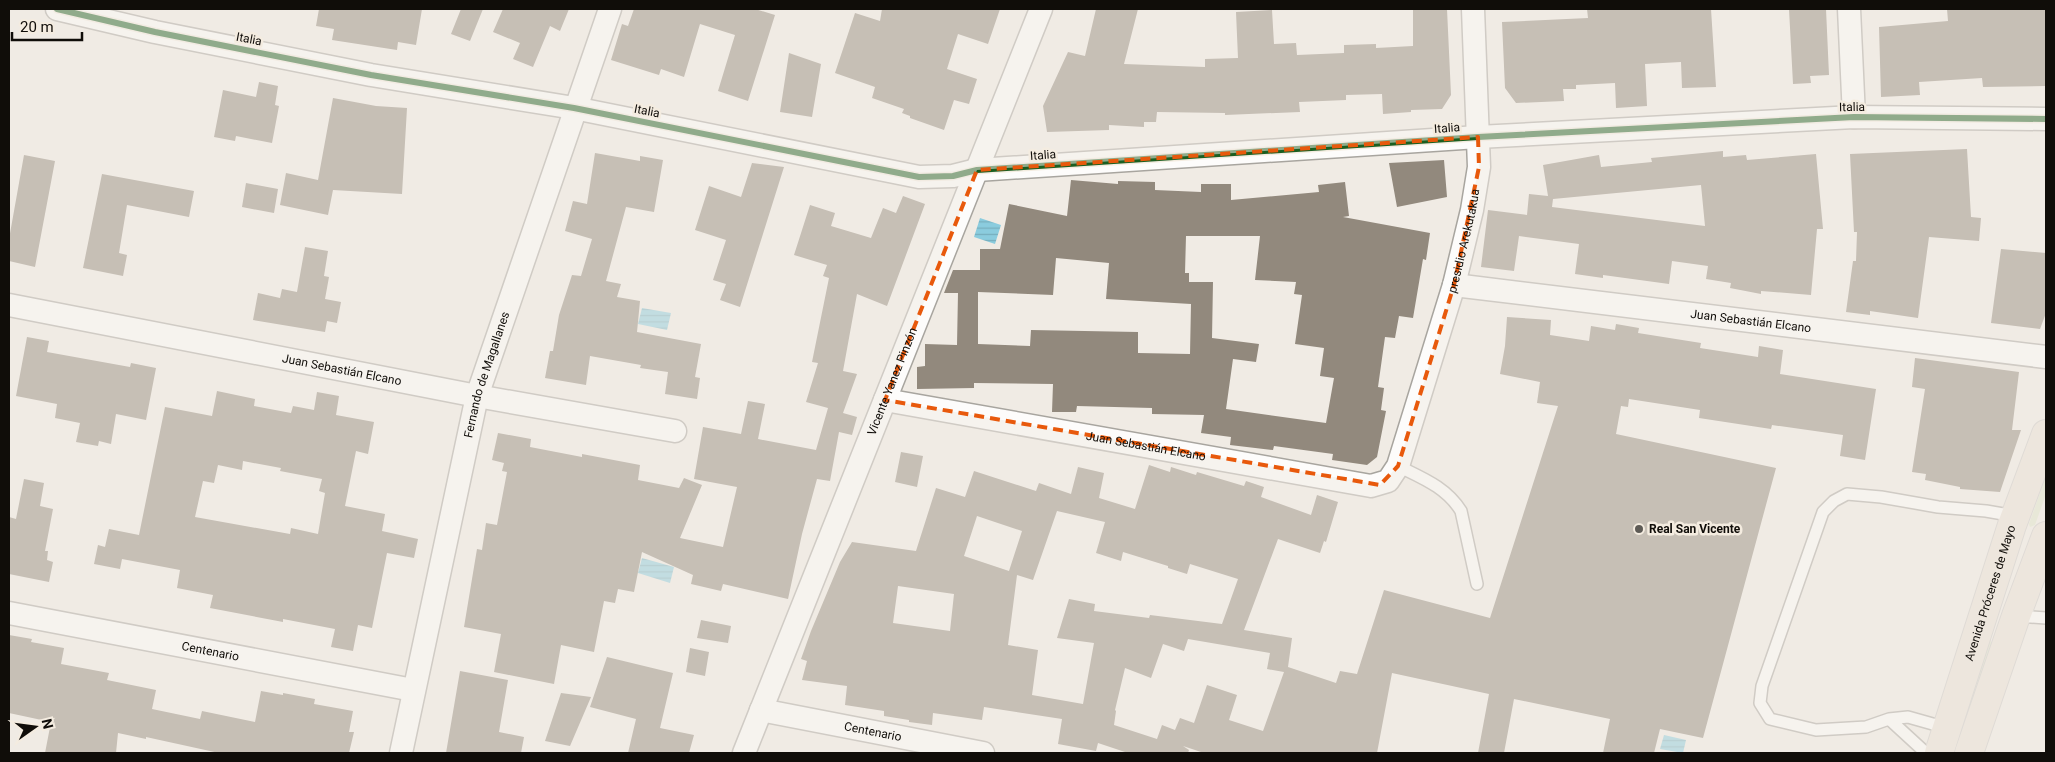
<svg xmlns="http://www.w3.org/2000/svg" width="2055" height="762" viewBox="0 0 2055 762" font-family="Roboto,sans-serif">
	<style>
		.green { fill: #dee5c9 }
		.water { fill: url(#water-rules) }
		.building { fill: #92897d; fill-rule: evenodd }
		.lines { fill: none; stroke-linecap: round; stroke-linejoin: round }
		.lane-casing { stroke: #a8a59f; stroke-width: 14 }
		.street-casing { stroke: #a8a59f; stroke-width: 25 }
		.highway-casing { stroke: #cac7c4; stroke-width: 30 }
		.lane { stroke: #fdfcfb; stroke-width: 11 }
		.street { stroke: #fdfcfb; stroke-width: 22 }
		.highway { stroke: #e9e0d6; stroke-width: 28 }
		.cycleway-casing { stroke: #f4ece0; stroke-width: 9 }
		.cycleway { stroke: #1b5e20; stroke-width: 6 }
		.marked { fill: none; stroke: #e8590c; stroke-width: 4; stroke-dasharray: 10 6; stroke-linejoin: round }
		.poi-dot { fill: #5e5b56; stroke: #f4ece0; stroke-width: 2 }
		.labels { text-anchor: middle; stroke-width: 5; stroke-linejoin: round; paint-order: stroke }
		.street-label { font-size: 12px; fill: #100d09; stroke: #f4ece0 }
		.poi-label { font-size: 12px; font-weight: bold; fill: #100d09; stroke: #f4ece0; text-anchor: start }
	</style>
	<defs>
		<pattern id="water-rules" width="6" height="5" patternUnits="userSpaceOnUse" patternTransform="scale(1.25)"><rect width="6" height="5" fill="#8bccde"/><path d="M0 2.5h6" fill="none" stroke="#77aebd"/></pattern>
	</defs>
	<rect width="100%" height="100%" fill="#f0ebe4"/>
	<!-- green -->
	<path class="green" d="M2046,476V494L2035,525L2030,527L2029,524Z
		M1990,638L1992,648L1955,753H1948Z"/>
	<!-- water -->
	<path class="water" d="M980,218L1001,225L995,244L974,237Z
		M642,308L671,313L667,330L638,324Z
		M642,558L674,567L670,583L638,573Z
		M1664,735L1686,740L1683,753L1660,749Z"/>
	<!-- building -->
	<path class="building" d="M319,9H422L416,45L398,42L397,50L332,40L334,29L316,26Z
		M461,9H483L470,41L451,34Z
		M503,9H569L560,31L550,26L533,67L513,59L520,43L493,32Z
		M634,9H755L775,15L748,101L718,91L735,35L700,24L684,77L661,69L659,75L611,60L622,24L628,26Z
		M882,9H1000L988,44L958,34L947,69L977,79L969,104L954,100L944,130L910,118V116L902,113L904,109L872,98L875,87L835,73L855,13L880,21Z
		M1096,9H1138L1124,64L1205,67V59L1238,58L1236,12L1272,10L1274,44L1296,43L1297,55L1344,53V45L1376,44V48L1413,46V9H1447L1451,95L1442,109L1411,110V112L1383,114L1382,94L1346,95V100L1299,102L1300,112L1225,115V113L1157,112L1156,122H1144V127L1109,125V130L1047,132L1043,106L1068,52L1085,56Z
		M1587,9H1711L1716,87L1682,88L1681,62L1645,64L1647,106L1616,108L1615,83L1576,85V89H1563L1564,101L1516,103L1505,88L1502,22L1588,18Z
		M1789,9H1826L1829,75L1810,76L1811,83L1793,84Z
		M1947,9H2046V86L1983,87L1982,78L1919,82L1920,95L1881,97L1879,27L1948,21Z
		M789,53L821,64L812,117L780,112Z
		M259,82L278,86L275,105L279,106L272,143L236,136L235,141L214,137L223,90L256,97Z
		M333,98L376,106L407,108L402,194L333,190L328,215L280,205L286,173L318,180Z
		M1967,149L1971,217L1981,218L1979,241L1929,237L1918,318L1870,311V315L1846,312L1853,261H1856L1857,232H1854L1850,154Z
		M1723,151V157L1746,155L1747,160L1816,154L1823,229H1817L1811,295L1761,291V294L1730,288L1731,283L1706,279L1708,266L1672,261L1669,284L1603,275V278L1575,274L1579,244L1519,236L1514,271L1481,267L1488,210L1527,215L1529,194L1548,196L1543,165L1599,155L1601,167L1652,162L1651,158ZM1701,185L1705,226L1552,207L1553,199Z
		M595,153L640,161V156L663,160L654,212L626,207L606,281L621,284L617,297L640,301L637,332L701,344L695,377L700,378L697,399L665,394L668,372L640,368L641,365L590,356L586,385L545,378L550,351H553L559,315L572,275L581,276L592,239L565,231L573,201L587,204Z
		M24,155L55,161L35,267L9,261V239Z
		M1444,160L1447,197L1397,207L1389,163Z
		M752,163L784,167L740,307L720,300L726,284L713,280L726,240L695,230L709,186L741,197Z
		M102,174L194,191L189,217L127,205L119,253L127,255L123,276L83,268Z
		M1071,180L1118,184V181L1155,182V190L1201,192V184H1231V200L1319,192L1318,185L1345,182L1349,216L1343,217L1430,233L1426,260L1423,259L1413,318L1399,316L1395,338L1385,337L1378,387L1384,388L1381,410L1386,411L1377,457L1367,465L1332,460L1333,454L1274,446L1273,450L1230,445L1231,437L1201,433L1204,415L1152,414V408L1077,406L1076,412H1052L1053,384L974,383V388L917,389V367L925,366V344L957,345L958,293H944L953,270H980V249H1000L1009,204L1067,216ZM1186,236H1260L1255,280L1296,282L1294,294L1302,295L1295,344L1324,348L1320,376L1334,378L1326,423L1226,409L1233,359L1256,362L1259,344L1212,338L1213,282H1189V273H1185ZM1056,258L1109,263L1106,299L1191,304L1190,354L1138,353V332L1031,330L1030,346L978,344V292L1053,295Z
		M246,183L278,189L274,213L242,207Z
		M903,196L925,204L887,306L857,294L843,371L857,374L843,413L857,417L852,435L839,432L830,481L817,479L802,534L788,599L723,584L721,591L691,584L693,575L642,552L634,592L618,589L615,603L604,601L594,652L561,645L554,684L494,672L501,634L464,627L477,549L482,550L486,523L497,525L507,472L502,471L504,463L492,460L498,433L531,439L530,447L582,457V454L640,465L638,480L679,488L684,478L702,485L680,538L723,547L737,487L694,479L703,427L741,434L748,401L765,404L758,439L816,450L828,408L806,402L818,363L812,362L829,278L823,276L827,265L794,255L810,205L835,213L831,226L871,238L883,208L896,213Z
		M305,247L328,251L324,276L329,277L325,299L341,302L337,323L327,321L325,332L253,320L258,293L280,298L282,289L297,292Z
		M2001,249L2046,253V313L2040,329L1991,323Z
		M1507,317L1551,320L1550,335L1589,341L1591,326L1615,330L1616,324L1639,328L1638,333L1701,343L1700,348L1758,357L1759,346L1783,350L1780,374L1876,389L1865,460L1840,456L1843,435L1772,425L1771,429L1699,418L1700,410L1629,399L1628,407L1621,406L1616,434L1776,468L1703,738L1660,729L1654,753H1603L1610,719L1514,699L1504,753H1478L1489,694L1392,673L1377,753H1204L1183,746L1189,750L1188,753H1128L1098,743L1096,751L1058,744L1062,719L984,707L982,720L933,713L932,725L909,722V720L884,716V711L845,705L847,686L802,680L807,661L801,659L811,631L840,562L852,542L916,551L936,488L965,497L974,471L1036,491L1039,483L1071,494L1078,467L1104,473L1099,498L1135,509L1149,465L1170,472L1171,467L1196,475L1197,472L1244,486L1246,481L1264,487L1261,497L1311,515L1317,495L1338,502L1326,542L1324,541L1320,553L1278,539L1244,630L1292,638L1288,667L1336,683L1340,671L1357,674L1384,590L1490,618L1558,406L1537,403L1540,382L1500,374L1505,346ZM1057,511L1105,522L1096,553L1121,561L1123,552L1168,566V568L1187,574L1190,564L1238,579L1222,624L1150,615L1149,618L1094,611L1095,604L1069,599L1057,638L1094,643L1083,704L1032,695L1038,650L1008,645L1017,575L1033,580ZM977,516L1022,531L1009,571L964,556ZM898,586L954,594L950,631L893,623ZM1188,639L1270,653L1267,669L1284,672L1263,731L1229,720L1237,695L1207,685L1194,723L1180,718L1175,730L1162,725L1157,739L1114,725L1116,711L1115,710L1125,668L1151,678L1163,644L1184,651Z
		M27,337L49,341L47,352L130,367L131,363L156,368L146,420L116,414L111,444L99,441L98,446L76,442L80,423L55,418L57,404L16,396Z
		M1915,358L2019,372L2012,430H2021L2000,492L1960,489V487L1925,480L1926,474L1912,472L1925,389L1912,387Z
		M217,391L255,399L254,406L291,413L293,406L314,410L317,392L339,396L336,415L374,422L368,454L356,451L345,506L385,514L382,531L418,539L414,558L387,553L372,628L358,625L353,651L331,647L335,629L283,619V622L210,608L213,595L177,588L180,570L122,559L120,569L94,564L98,545L105,547L109,529L139,535L165,407L212,416ZM243,461L281,468L280,471L322,479L319,491L325,493L318,534L291,528L290,534L195,517L203,481L214,483L218,465L242,470Z
		M901,452L923,456L917,487L895,482Z
		M24,479L44,483L40,506L53,509L45,551H48L47,560L53,562L49,582L9,574V517L16,519Z
		M701,620L731,626L728,643L697,638Z
		M9,635L32,639L31,642L64,648L61,664L109,673L107,680L156,690L152,709L200,719L202,711L255,722L261,691L283,695V693L315,699L314,704L353,711L349,732H354L349,753H219L146,737V739L118,733L116,753H45L51,722L9,713Z
		M690,648L709,652L705,676L686,672Z
		M607,657L673,673L660,728L694,735L689,753H628L636,719L590,707Z
		M460,671L508,680L499,732L524,737L521,753H446Z
		M561,693L591,697L570,746L545,741Z"/>
	<g class="lines">
		<!-- lane casing -->
		<g class="lane-casing">
			<path id="lane" d="M1398,466C1422,478 1446,487 1461,511L1477,584
				M2016,616L2046,618
				M1889,719L1926,753
				M1947,728L1908,717L1889,719L1866,727L1816,730L1770,719L1760,703L1762,686L1823,512L1834,501L1847,494L1881,497L1938,507L1986,511L2015,516"/>
		</g>
		<!-- street casing -->
		<g class="street-casing">
			<g id="street">
				<path d="M57,9L155,32L371,75L574,108L919,177L953,176L977,170L1478,137L1854,117L2046,119"/>
				<path d="M1849,9L1854,117"/>
				<path id="s1" d="M1454,285L2046,357"/>
				<path id="s2" d="M9,305L477,396L675,431"/>
				<path id="s3" d="M885,400L1371,486L1388,481L1398,466L1454,285L1472,210L1479,167L1473,9"/>
				<path id="s4" d="M9,613L413,690"/>
				<path id="s5" d="M761,710L983,753"/>
				<path id="s6" d="M401,753L477,396L610,9"/>
				<path id="s7" d="M744,753L1041,9"/>
			</g>
		</g>
		<!-- highway casing -->
		<g class="highway-casing">
			<g id="highway">
				<path id="s8" d="M1939,753L2012,525L2046,434"/>
				<path d="M1969,753L2016,616L2046,536"/>
			</g>
		</g>
		<!-- lane -->
		<use href="#lane" class="lane"/>
		<!-- street -->
		<use href="#street" class="street"/>
		<!-- highway -->
		<use href="#highway" class="highway"/>
		<!-- cycleway casing -->
		<g class="cycleway-casing">
			<path id="cycleway" d="M57,9L155,32L371,75L574,108L919,177L953,176L977,170L1478,137L1854,117L2046,119"/>
		</g>
		<!-- cycleway -->
		<use href="#cycleway" class="cycleway"/>
	</g>
	<!-- marked area -->
	<path d="M0 0H2055V762H0ZM1478,137L1479,167L1454,285L1398,466L1380,485L885,400L977,170Z" fill="#f0ebe4" fill-opacity=".55" fill-rule="evenodd"/>
	<path class="marked" d="M1478,137L1479,167L1454,285L1398,466L1380,485L885,400L977,170Z"/>
	<!-- markers -->
	<circle class="poi-dot" cx="1639" cy="529" r="5"/>
	<g class="labels">
		<!-- street labels -->
		<g class="street-label">
			<text transform="translate(249 39) rotate(11)" y="4">Italia</text>
			<text transform="translate(1852 107) rotate(-1)" y="4">Italia</text>
			<text transform="translate(647 111) rotate(11)" y="4">Italia</text>
			<text transform="translate(1447 128) rotate(-4)" y="4">Italia</text>
			<text transform="translate(1043 155) rotate(-4)" y="4">Italia</text>
			<text dy="4" stroke="none"><textPath href="#s3" startOffset="764">presidio Arekutakua</textPath></text>
			<text dy="4" stroke="none"><textPath href="#s1" startOffset="299">Juan Sebastián Elcano</textPath></text>
			<text dy="4" stroke="none"><textPath href="#s2" startOffset="339">Juan Sebastián Elcano</textPath></text>
			<text dy="4" stroke="none"><textPath href="#s6" startOffset="388">Fernando de Magallanes</textPath></text>
			<text dy="4" stroke="none"><textPath href="#s7" startOffset="400">Vicente Yanez Pinzón</textPath></text>
			<text dy="4" stroke="none"><textPath href="#s3" startOffset="265">Juan Sebastián Elcano</textPath></text>
			<text dy="4" stroke="none"><textPath href="#s8" startOffset="168">Avenida Próceres de Mayo</textPath></text>
			<text dy="4" stroke="none"><textPath href="#s4" startOffset="205">Centenario</textPath></text>
			<text dy="4" stroke="none"><textPath href="#s5" startOffset="114">Centenario</textPath></text>
		</g>
		<!-- poi labels -->
		<g class="poi-label">
			<text x="1649" y="533">Real San Vicente</text>
		</g>
	</g>
	<!-- border -->
	<rect width="2055" height="762" fill="none" stroke="#100d09" stroke-width="20"/>
	<!-- north arrow -->
	<g transform="translate(35 727) rotate(76)" stroke="#f4ece0" stroke-width="4" paint-order="stroke">
	<path d="M0-4L9 19L0 12L-9 19Z" fill="#100d09"/>
	<text y="-8" font-size="14" font-weight="bold" text-anchor="middle" fill="#100d09">N</text>
	</g>
	<!-- scale -->
	<path d="M12 32v8h70v-8" fill="none" stroke="#100d09" stroke-width="2.5"/>
	<text x="20" y="32" font-size="15" fill="#100d09" stroke="#f4ece0" stroke-width="4" paint-order="stroke">20 m</text>
</svg>
